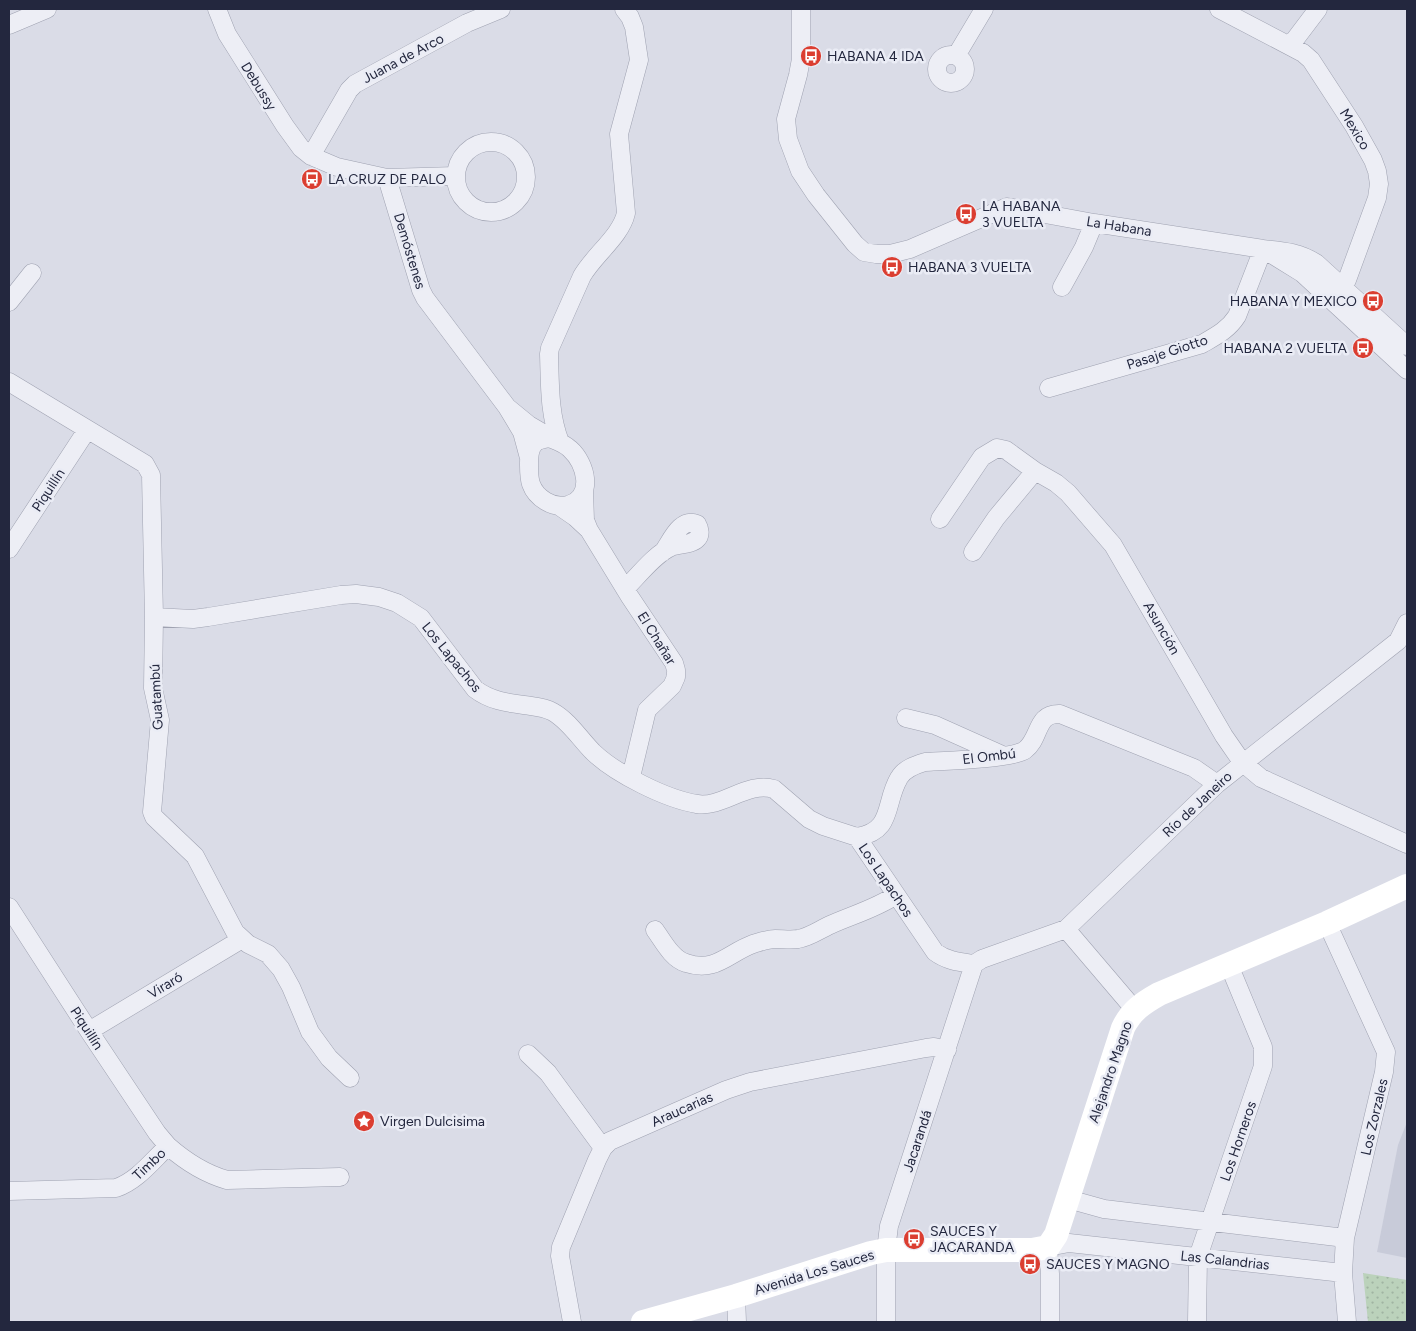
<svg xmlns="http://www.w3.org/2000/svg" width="1416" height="1331" viewBox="0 0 1416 1331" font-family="Figtree,sans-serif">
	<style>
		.built { fill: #c8cbd9 }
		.green { fill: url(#green-dots) }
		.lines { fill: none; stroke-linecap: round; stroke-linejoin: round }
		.minor-casing { stroke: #9fa2b1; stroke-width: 19 }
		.minor { stroke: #edeef5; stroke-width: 18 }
		.secondary { stroke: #fff; stroke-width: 24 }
		.labels { text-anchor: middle; stroke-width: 5; stroke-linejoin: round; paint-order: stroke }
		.poi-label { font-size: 14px; fill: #23273e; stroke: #eaecf5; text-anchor: start }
		.street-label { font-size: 14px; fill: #23273e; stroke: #eaecf5 }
	</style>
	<defs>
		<pattern id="green-dots" width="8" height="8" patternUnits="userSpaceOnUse" patternTransform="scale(1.25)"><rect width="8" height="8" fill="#bbd2bb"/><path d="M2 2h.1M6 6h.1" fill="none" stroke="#a0b4a2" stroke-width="1.8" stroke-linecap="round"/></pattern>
	</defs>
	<rect width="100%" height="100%" fill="#dadce7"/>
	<!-- built -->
	<path class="built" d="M1407,1122V1258L1377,1252L1398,1145Z"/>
	<!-- green -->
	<path class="green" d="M1363,1273L1407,1280V1322H1368Z"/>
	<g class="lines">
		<!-- minor casing -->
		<g class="minor-casing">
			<path id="minor" d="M217,9L227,34L285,126L301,148L311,156L337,167L387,178L456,176
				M801,9V59L798,75L786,119L788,139L800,171L816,195L855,244L864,252L876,254H890L910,249L1007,207L1094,223L1263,249C1283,251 1299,252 1316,263L1407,346
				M1219,9L1303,53L1311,60L1354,126L1373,160L1377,171L1379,184L1377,198L1347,280L1330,298
				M9,25L47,9
				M1290,46L1318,9
				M937 69a14 14 0 1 1 28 0a14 14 0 1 1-28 0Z
				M956,56L984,9
				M456 177a35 35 0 1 1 70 0a35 35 0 1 1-70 0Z
				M311,156L349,90L355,84L467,23L501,9
				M387,178L421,290L425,298L507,407
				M1268,252L1302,273L1407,370
				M1062,287L1084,247L1094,223
				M9,302L32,273
				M9,382L135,458L145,464L151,475L154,617L153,688L160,720L152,812L154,817L195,856L235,932L248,944L268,954L281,969L291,987L310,1032L329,1058L350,1078
				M1049,388L1202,344C1216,336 1228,330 1237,316L1263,249
				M549,438C557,441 564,443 570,449C586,463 595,497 568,505C553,509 536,498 531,484C529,478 529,471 529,465C529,457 529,448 535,443C539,439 544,439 549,438Z
				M560,442C549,414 550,384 549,354L550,348L582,276C594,255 621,236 626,213L619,134L639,60L634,27L630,17L624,9
				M529,458L522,432L507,407L529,425L553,439
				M559,506L575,517L589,530L585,520L584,492
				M940,519L982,457L997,448L1006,450L1035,471L1056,483L1068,493L1113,545L1224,736L1242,762L1261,778L1407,844
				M589,530L630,597L674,663L676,670V677L672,686L647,710L631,777
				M9,549L87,430
				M973,552L996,518L1035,471
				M625,589C638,576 655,554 671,547C678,544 691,545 697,539C701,535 700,529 697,524C680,517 671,541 663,552
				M154,617L193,619L208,617L341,595L356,594L379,597L397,603L421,618L475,689C492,702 510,703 531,706C539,707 546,708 553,712C569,721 580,739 593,752C616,774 666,799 697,804C723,808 747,781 774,789L809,819L823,826L857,837L935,952C947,961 959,962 974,964
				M906,718L935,725L1002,755
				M857,837C894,831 884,803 899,778C904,769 915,765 925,762C944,761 1012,759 1025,750C1041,738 1035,713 1060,714L1194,768L1217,784
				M9,907L89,1031L157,1133L168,1146
				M1327,923L1386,1052L1384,1072L1345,1238L1343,1273L1347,1322
				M1066,929L1135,1010
				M655,930C663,941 672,959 686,963C716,973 728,953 753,944C760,942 768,939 775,939C783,939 791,940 798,939C810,937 819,930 830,925C852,915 875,909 896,895
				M974,964L982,959L1066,929L1217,784L1398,641L1407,623
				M89,1031L242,939
				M528,1054L548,1073L603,1148
				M9,1191L116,1188C137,1181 152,1161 168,1146C184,1160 206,1174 227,1180L340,1177
				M1068,1199L1104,1209L1345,1238
				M736,1296L737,1322
				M572,1322L560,1256L561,1247L597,1160L603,1148L610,1141L726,1090L750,1082L926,1048L934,1047L947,1050
				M886,1322V1250L889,1226L974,964
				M1050,1322V1274L1048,1247L1069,1243L1343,1273
				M1197,1322L1198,1257L1263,1066V1047L1229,965"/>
		</g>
		<!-- minor -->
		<use href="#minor" class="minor"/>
		<!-- secondary -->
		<path class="secondary" d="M643,1322L736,1296L871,1253L886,1250H1032L1048,1247L1056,1235L1123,1028C1131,1011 1143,1003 1159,994L1327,923L1407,886"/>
	</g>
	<!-- icons -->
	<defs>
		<g id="bus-disc" transform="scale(1.125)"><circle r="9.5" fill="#db3e31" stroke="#eaecf5"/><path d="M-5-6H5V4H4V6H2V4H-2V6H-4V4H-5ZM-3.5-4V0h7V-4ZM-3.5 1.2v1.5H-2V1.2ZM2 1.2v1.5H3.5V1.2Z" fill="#fff"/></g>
		<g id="sight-disc" transform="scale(1.125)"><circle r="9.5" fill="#db3e31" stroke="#eaecf5"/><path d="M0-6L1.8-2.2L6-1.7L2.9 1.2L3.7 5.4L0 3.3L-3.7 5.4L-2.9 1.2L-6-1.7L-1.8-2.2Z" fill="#fff"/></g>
	</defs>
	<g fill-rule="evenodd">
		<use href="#bus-disc" x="811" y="56"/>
		<use href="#bus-disc" x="312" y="179"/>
		<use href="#bus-disc" x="966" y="214"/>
		<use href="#bus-disc" x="892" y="267"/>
		<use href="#bus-disc" x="1373" y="301"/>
		<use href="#bus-disc" x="1363" y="348"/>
		<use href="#sight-disc" x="364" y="1121"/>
		<use href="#bus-disc" x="914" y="1239"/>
		<use href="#bus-disc" x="1030" y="1264"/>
	</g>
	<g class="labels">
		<!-- poi labels -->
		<g class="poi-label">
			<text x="827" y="61">HABANA 4 IDA</text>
			<text x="328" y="184">LA CRUZ DE PALO</text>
			<text x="982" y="211">LA HABANA<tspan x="982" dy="16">3 VUELTA</tspan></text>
			<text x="908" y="272">HABANA 3 VUELTA</text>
			<text x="1357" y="306" text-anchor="end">HABANA Y MEXICO</text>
			<text x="1347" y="353" text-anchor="end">HABANA 2 VUELTA</text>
			<text x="380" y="1126">Virgen Dulcisima</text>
			<text x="930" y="1236">SAUCES Y<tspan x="930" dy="16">JACARANDA</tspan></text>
			<text x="1046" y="1269">SAUCES Y MAGNO</text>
		</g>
		<!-- street labels -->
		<g class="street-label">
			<text transform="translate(403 58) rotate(-28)" y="5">Juana de Arco</text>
			<text transform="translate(259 86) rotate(58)" y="5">Debussy</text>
			<text transform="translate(1355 129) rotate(59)" y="5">Mexico</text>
			<text transform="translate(1119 226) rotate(9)" y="5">La Habana</text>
			<text transform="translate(410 251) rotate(73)" y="5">Demóstenes</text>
			<text transform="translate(1167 352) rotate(-18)" y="5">Pasaje Giotto</text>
			<text transform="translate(48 490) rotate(-57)" y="5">Piquillín</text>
			<text transform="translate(1162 628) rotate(60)" y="5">Asunción</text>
			<text transform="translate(657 638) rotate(58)" y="5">El Chañar</text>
			<text transform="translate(452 657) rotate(51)" y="5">Los Lapachos</text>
			<text transform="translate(156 697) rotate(-93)" y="5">Guatambú</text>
			<text transform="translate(989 756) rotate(-7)" y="5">El Ombú</text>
			<text transform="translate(1197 804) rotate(-43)" y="5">Río de Janeiro</text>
			<text transform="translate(886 880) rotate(56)" y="5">Los Lapachos</text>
			<text transform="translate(165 985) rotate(-31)" y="5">Viraró</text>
			<text transform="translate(87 1028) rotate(57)" y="5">Piquillín</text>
			<text transform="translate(1110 1072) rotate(-71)" y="5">Alejandro Magno</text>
			<text transform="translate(682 1109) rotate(-24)" y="5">Araucarias</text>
			<text transform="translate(1374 1117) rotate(-77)" y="5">Los Zorzales</text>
			<text transform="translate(917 1141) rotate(-72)" y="5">Jacarandá</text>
			<text transform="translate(1238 1141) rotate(-71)" y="5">Los Horneros</text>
			<text transform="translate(149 1164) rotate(-43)" y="5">Timbo</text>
			<text transform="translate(1225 1260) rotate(6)" y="5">Las Calandrias</text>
			<text transform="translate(814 1272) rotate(-17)" y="5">Avenida Los Sauces</text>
		</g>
	</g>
	<!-- border -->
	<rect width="1416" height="1331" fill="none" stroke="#23273e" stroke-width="20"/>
</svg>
